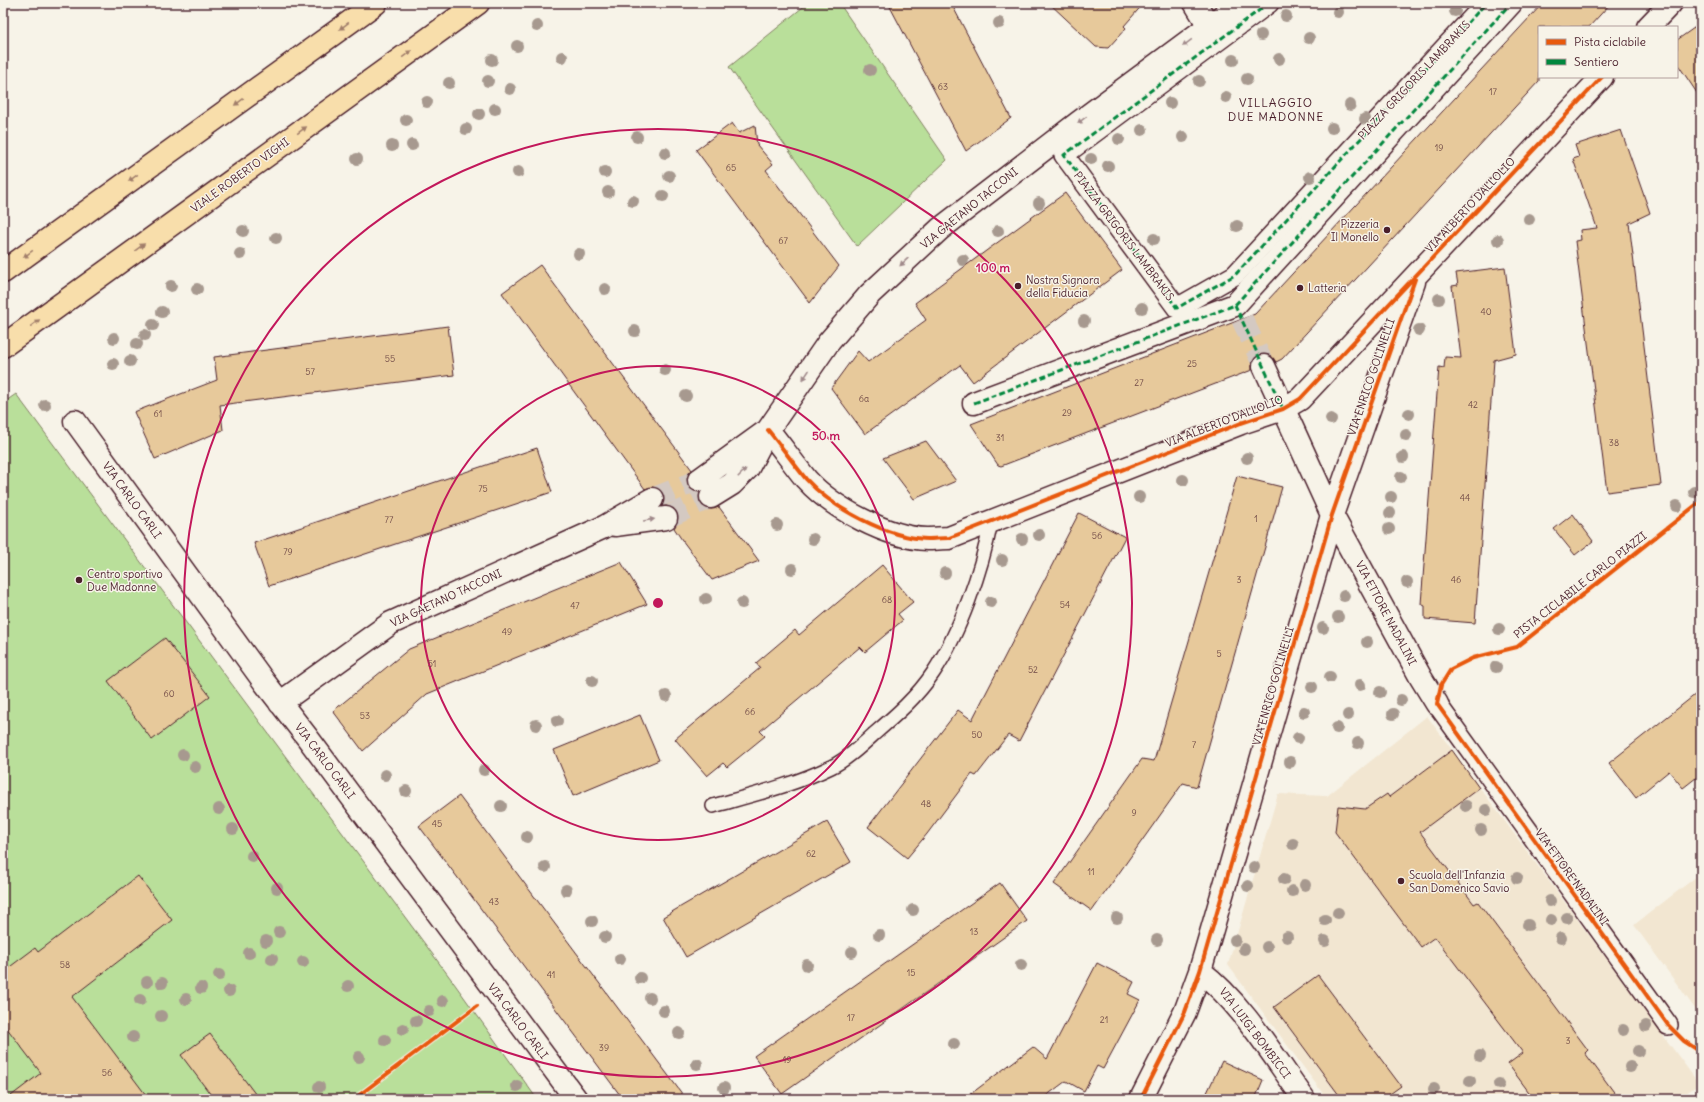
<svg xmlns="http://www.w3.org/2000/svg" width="1704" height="1102" viewBox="0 0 1704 1102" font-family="Delius,sans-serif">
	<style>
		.built { fill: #f2e6d1 }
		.green { fill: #b9df9a; stroke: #827f62 }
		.building { fill: #e7c99b; stroke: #4a1f2b }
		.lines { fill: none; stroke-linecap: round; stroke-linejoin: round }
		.minor-tunnel { stroke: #d4c9c2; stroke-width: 22; stroke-dasharray: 22 11; stroke-linecap: butt }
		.service-casing { stroke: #4a1f2b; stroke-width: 16 }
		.pedestrian-casing { stroke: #4a1f2b; stroke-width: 22 }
		.minor-casing { stroke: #4a1f2b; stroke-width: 25 }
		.primary-casing { stroke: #4a1f2b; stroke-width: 25 }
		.service { stroke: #f7f3e8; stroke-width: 13 }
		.pedestrian { stroke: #f7f3e8; stroke-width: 19 }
		.minor { stroke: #f7f3e8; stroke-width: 22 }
		.primary { stroke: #f8deab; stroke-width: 22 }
		.quiet { stroke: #00873e; stroke-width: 3; stroke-dasharray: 6 3; stroke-linecap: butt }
		.cycleway-casing { stroke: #f7f3e8; stroke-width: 6 }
		.cycleway { stroke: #e8590c; stroke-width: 4 }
		.tree { fill: #a7998f }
		.oneway { fill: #a17e6b }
		.oneway2 { fill: #a0898a }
		.ring { fill: none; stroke: #c2185b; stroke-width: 2 }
		.poi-dot { fill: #4a1f2b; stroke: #f7f3e8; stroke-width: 1.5 }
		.labels { text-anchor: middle; stroke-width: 3; stroke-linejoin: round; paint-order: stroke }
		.number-label { font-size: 9px; fill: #714a47 }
		.street-label { font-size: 11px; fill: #4a1f2b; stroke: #f7f3e8 }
		.poi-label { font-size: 11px; fill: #4a1f2b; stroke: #f7f3e8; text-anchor: start }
		.neighbourhood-label { font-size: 12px; letter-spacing: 1px; fill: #4a1f2b; stroke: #f7f3e8 }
		.centre { fill: #c2185b; stroke: #f7f3e8; stroke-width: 2 }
		.ring-label { font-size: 12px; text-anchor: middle; font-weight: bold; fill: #c2185b; stroke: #f7f3e8; stroke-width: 3; stroke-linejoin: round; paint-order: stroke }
	</style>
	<rect width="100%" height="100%" fill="#f7f3e8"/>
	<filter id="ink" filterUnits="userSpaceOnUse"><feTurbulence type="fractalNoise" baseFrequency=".025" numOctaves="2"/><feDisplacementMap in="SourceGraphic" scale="8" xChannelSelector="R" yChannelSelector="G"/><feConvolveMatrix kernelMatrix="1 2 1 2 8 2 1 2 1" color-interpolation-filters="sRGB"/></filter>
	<g filter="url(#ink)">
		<!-- built -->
		<path class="built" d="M1427,716L1699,1084L1678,1099H1327L1228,965L1278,794L1327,796Z
			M1701,873V1017L1634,925Z"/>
		<!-- green -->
		<path class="green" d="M808,3H839L947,160L857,246L729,67Z
			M16,394L451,979L537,1099H3V403Z"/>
		<!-- building -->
		<path class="building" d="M888,3H951L1011,118L966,151Z
			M1049,3H1144L1124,26L1126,28L1108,48L1096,47Z
			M1543,3H1611L1589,27H1539V81L1282,359L1276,362L1271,356L1266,354L1259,355L1254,359L1252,364V370L1001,466L998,465L971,424L1255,314Z
			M1701,23V99L1677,63V40Z
			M732,123L739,133L755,125L757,145L773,164L766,170L839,266L810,303L696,150Z
			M1621,130L1650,213L1629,223L1661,485L1607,492L1575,241L1581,240L1580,230L1597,228L1573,159L1579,157L1575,145Z
			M1065,193L1122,270L973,382L960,365L865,434L831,388L858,351L868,362L926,320L915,303Z
			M540,265L692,470L687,475V482L689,488L694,491L700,492L699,498L701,504L705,508L711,509L719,507L759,561L712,580L682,540L674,528L678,522V517L676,511L670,506H662L664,499L663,492L659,488L652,487L645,489L502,293Z
			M1505,267L1516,354L1494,360L1475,623L1425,619V606L1421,604L1439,367L1444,368L1445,357L1461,358L1452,286L1458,285L1456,273Z
			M448,326L454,375L220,405L223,430L155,459L134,412L217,380L214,357Z
			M926,441L956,481L914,499L883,458Z
			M537,448L552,492L269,586L254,543Z
			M1237,476L1282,487L1197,787L1183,783L1092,911L1054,884L1142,759L1154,761Z
			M1079,513L1125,537L1019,741L1008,735L976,776L972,774L927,834L907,858L868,827L958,710L972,720Z
			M1573,514L1593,541L1575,555L1554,529Z
			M621,562L647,604L427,694L363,751L333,711L409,649Z
			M882,565L913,602L898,614L903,620L865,652L860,647L760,731L765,736L727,767L723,763L707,776L675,739L760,668L756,663L795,630L799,635Z
			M165,638L210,696L152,740L108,681Z
			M1701,690V774L1683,788L1669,771L1636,798L1609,763Z
			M640,715L659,760L573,796L554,750Z
			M1452,750L1479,788L1420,832L1474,904L1478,902L1588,1050L1585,1053L1619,1099H1534L1508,1064L1523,1053L1435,937L1421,947L1335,832L1338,806L1365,809L1387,794L1389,797Z
			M459,796L686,1099H623L419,826Z
			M827,822L851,862L686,957L663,917Z
			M138,876L172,920L72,997L149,1099H7L41,1073L3,1023V972L35,948L38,952Z
			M1000,883L1027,921L782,1094L754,1056Z
			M1097,963L1134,982L1128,994L1140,1000L1103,1069L1097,1066L1084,1091L1066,1081L1042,1099H964L1033,1047L1047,1059Z
			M1318,975L1401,1086L1383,1099H1342L1274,1007Z
			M210,1034L259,1099H214L181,1055Z
			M1222,1061L1263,1080L1255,1099H1204Z"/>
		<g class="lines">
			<!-- minor-tunnel -->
			<path class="minor-tunnel" d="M1242,319L1264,366
				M652,499L699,480
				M666,518L711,497"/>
			<!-- service casing -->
			<g class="service-casing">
				<path id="service" d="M713,806C752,795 794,785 831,767C846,760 861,746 874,734C895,716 917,697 933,673C960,633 982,569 991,522"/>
			</g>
			<!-- pedestrian casing -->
			<g class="pedestrian-casing">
				<path id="pedestrian" d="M1269,3L1064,155L1177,308L1235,275L1486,3
					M1437,704L1668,1025"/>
			</g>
			<!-- minor casing -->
			<g class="minor-casing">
				<path id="minor" d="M1195,3L1209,26
					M1648,27L1671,3
					M1264,366L1332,515L1421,678L1437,704
					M974,403L1235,305L1511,3
					M75,421L265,683L307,737L576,1099
					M768,430C781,446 793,463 806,479C832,508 888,538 927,539C934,539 942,538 949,538L1241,423L1283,409L1300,399L1602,77
					M699,480L764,433
					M711,497L732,484L748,468L768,430L828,343L870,294L940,229L1078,123L1240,3
					M615,525L666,518
					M280,703L391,623L604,527L652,499
					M1200,971C1241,1002 1274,1057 1304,1099
					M1141,1099L1185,1012L1200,971L1332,515L1414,282"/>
			</g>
			<!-- primary casing -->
			<g class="primary-casing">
				<path id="primary" d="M3,272L376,3
					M3,346L478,3"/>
			</g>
			<!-- service -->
			<use href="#service" class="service"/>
			<!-- pedestrian -->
			<use href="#pedestrian" class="pedestrian"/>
			<!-- minor -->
			<use href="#minor" class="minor"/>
			<!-- primary -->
			<use href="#primary" class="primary"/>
			<!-- quiet -->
			<path class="quiet" d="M1269,3L1064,155L1177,308L1235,275L1486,3
				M1235,305L1283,409
				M974,403L1235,305L1511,3"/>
			<!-- cycleway casing -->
			<g class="cycleway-casing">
				<path id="cycleway" d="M768,430C781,446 793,463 806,479C832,508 888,538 927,539C934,539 942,538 949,538L1241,423L1283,409L1300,399L1602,77
					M1701,501L1517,647L1473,658L1451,669L1441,685L1437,704L1668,1025L1684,1041L1701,1052
					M354,1099L477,1006
					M1141,1099L1185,1012L1200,971L1332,515L1415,279"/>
			</g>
			<!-- cycleway -->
			<use href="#cycleway" class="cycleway"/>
		</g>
		<!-- trees -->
		<g class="tree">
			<circle cx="1455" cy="11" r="6"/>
			<circle cx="1338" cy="12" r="6"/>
			<circle cx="1286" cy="16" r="6"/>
			<circle cx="999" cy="23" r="6"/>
			<circle cx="537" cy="26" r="6"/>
			<circle cx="1261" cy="35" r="6"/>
			<circle cx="1309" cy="38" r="6"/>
			<circle cx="517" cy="46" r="6"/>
			<circle cx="562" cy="57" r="6"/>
			<circle cx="1279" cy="59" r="6"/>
			<circle cx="492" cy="60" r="6"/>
			<circle cx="1233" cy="60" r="6"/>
			<circle cx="870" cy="70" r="6"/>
			<circle cx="1247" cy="79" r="6"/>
			<circle cx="488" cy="81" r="6"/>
			<circle cx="1199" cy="81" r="6"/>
			<circle cx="449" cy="83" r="6"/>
			<circle cx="510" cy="89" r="6"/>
			<circle cx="1226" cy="97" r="6"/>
			<circle cx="427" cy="102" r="6"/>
			<circle cx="1170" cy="103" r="6"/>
			<circle cx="1350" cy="105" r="6"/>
			<circle cx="495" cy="109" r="6"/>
			<circle cx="479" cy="114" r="6"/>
			<circle cx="1365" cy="119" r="6"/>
			<circle cx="406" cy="120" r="6"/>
			<circle cx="1332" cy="128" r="6"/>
			<circle cx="466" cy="129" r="6"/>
			<circle cx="1142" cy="130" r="6"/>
			<circle cx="637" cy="137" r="6"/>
			<circle cx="1183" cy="137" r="6"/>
			<circle cx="1119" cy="139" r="6"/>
			<circle cx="412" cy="145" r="6"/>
			<circle cx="392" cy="146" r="6"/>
			<circle cx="665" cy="153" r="6"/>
			<circle cx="357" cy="159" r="6"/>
			<circle cx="1091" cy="159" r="6"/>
			<circle cx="1108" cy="166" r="6"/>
			<circle cx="518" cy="172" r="6"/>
			<circle cx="605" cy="172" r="6"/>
			<circle cx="669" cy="176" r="6"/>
			<circle cx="1310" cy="177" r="6"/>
			<circle cx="608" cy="192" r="6"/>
			<circle cx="663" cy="196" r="6"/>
			<circle cx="633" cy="201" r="6"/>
			<circle cx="1039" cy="203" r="6"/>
			<circle cx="1529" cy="219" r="6"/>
			<circle cx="1237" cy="226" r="6"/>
			<circle cx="243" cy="231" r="6"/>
			<circle cx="998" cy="231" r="6"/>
			<circle cx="276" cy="238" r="6"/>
			<circle cx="1154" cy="239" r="6"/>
			<circle cx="1498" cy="240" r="6"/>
			<circle cx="240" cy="254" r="6"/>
			<circle cx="579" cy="254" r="6"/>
			<circle cx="963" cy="260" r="6"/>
			<circle cx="171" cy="286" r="6"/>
			<circle cx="197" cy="289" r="6"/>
			<circle cx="605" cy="289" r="6"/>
			<circle cx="1439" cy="299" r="6"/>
			<circle cx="1142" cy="308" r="6"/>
			<circle cx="162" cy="312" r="6"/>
			<circle cx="1084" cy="321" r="6"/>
			<circle cx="153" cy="325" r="6"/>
			<circle cx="1419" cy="330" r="6"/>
			<circle cx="635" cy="331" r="6"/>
			<circle cx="145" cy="335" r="6"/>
			<circle cx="114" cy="338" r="6"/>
			<circle cx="137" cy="344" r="6"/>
			<circle cx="130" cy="361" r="6"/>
			<circle cx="113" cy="364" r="6"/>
			<circle cx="665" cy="370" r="6"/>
			<circle cx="686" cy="396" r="6"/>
			<circle cx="45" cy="405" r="6"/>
			<circle cx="1409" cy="414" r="6"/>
			<circle cx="1331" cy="419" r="6"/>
			<circle cx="1406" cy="435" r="6"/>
			<circle cx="1403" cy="457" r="6"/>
			<circle cx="1247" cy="458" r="6"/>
			<circle cx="1401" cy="477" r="6"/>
			<circle cx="1183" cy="480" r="6"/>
			<circle cx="1694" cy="492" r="6"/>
			<circle cx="1139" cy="497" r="6"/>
			<circle cx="1391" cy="497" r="6"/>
			<circle cx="1677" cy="506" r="6"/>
			<circle cx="1390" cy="513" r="6"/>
			<circle cx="777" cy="525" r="6"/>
			<circle cx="1389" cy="529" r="6"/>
			<circle cx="1039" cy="535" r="6"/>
			<circle cx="813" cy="539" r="6"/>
			<circle cx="1022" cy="539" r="6"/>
			<circle cx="1002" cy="560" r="6"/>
			<circle cx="792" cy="569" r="6"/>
			<circle cx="945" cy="573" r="6"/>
			<circle cx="1407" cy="582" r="6"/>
			<circle cx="1344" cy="596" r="6"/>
			<circle cx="706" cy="599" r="6"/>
			<circle cx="991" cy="602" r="6"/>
			<circle cx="742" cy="603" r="6"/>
			<circle cx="1338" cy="617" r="6"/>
			<circle cx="1323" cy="628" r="6"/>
			<circle cx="1499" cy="629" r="6"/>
			<circle cx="1367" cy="642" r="6"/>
			<circle cx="1496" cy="667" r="6"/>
			<circle cx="1330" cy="677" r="6"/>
			<circle cx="592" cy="681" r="6"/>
			<circle cx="1360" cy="685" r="6"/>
			<circle cx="1312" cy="687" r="6"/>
			<circle cx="1380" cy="692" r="6"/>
			<circle cx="666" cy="696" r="6"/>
			<circle cx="1401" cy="700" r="6"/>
			<circle cx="1304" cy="712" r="6"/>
			<circle cx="1393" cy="714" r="6"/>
			<circle cx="1348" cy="715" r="6"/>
			<circle cx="557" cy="721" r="6"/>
			<circle cx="536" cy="725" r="6"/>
			<circle cx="1337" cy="728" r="6"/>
			<circle cx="1298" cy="738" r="6"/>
			<circle cx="1358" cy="743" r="6"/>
			<circle cx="183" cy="755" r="6"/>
			<circle cx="1290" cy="762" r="6"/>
			<circle cx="195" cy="767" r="6"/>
			<circle cx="484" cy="770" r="6"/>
			<circle cx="385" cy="775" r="6"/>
			<circle cx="406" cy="791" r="6"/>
			<circle cx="501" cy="806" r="6"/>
			<circle cx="1466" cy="806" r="6"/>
			<circle cx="219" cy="809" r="6"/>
			<circle cx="1486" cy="810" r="6"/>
			<circle cx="233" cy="829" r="6"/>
			<circle cx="1481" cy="830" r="6"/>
			<circle cx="527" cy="837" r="6"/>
			<circle cx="1293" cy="844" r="6"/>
			<circle cx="252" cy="856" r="6"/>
			<circle cx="545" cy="867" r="6"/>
			<circle cx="1254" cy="867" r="6"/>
			<circle cx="1517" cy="878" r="6"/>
			<circle cx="1284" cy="879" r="6"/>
			<circle cx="1305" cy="885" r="6"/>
			<circle cx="1248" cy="886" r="6"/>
			<circle cx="277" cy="888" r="6"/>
			<circle cx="566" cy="890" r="6"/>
			<circle cx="1292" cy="891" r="6"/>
			<circle cx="1550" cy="901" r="6"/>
			<circle cx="913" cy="910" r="6"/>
			<circle cx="1338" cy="913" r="6"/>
			<circle cx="1117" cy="918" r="6"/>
			<circle cx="1567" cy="918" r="6"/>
			<circle cx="1325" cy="920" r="6"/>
			<circle cx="1551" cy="920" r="6"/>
			<circle cx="592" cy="921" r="6"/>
			<circle cx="1528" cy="925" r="6"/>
			<circle cx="279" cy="932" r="6"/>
			<circle cx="879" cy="935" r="6"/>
			<circle cx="605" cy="937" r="6"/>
			<circle cx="1287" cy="937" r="6"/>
			<circle cx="1561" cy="938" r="6"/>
			<circle cx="1157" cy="940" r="6"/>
			<circle cx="1235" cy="940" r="6"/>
			<circle cx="266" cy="941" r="6"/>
			<circle cx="1325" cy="941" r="6"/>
			<circle cx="1267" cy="947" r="6"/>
			<circle cx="1244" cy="949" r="6"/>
			<circle cx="852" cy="952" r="6"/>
			<circle cx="249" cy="953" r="6"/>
			<circle cx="272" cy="959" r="6"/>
			<circle cx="620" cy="959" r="6"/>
			<circle cx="303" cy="962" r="6"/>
			<circle cx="807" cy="965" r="6"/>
			<circle cx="1021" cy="965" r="6"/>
			<circle cx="219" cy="975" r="6"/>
			<circle cx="640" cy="978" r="6"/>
			<circle cx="147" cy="982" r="6"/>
			<circle cx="162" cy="983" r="6"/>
			<circle cx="348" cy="986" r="6"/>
			<circle cx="201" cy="988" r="6"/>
			<circle cx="229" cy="991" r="6"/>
			<circle cx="650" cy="998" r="6"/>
			<circle cx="186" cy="999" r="6"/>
			<circle cx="140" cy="1000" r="6"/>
			<circle cx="443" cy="1001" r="6"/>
			<circle cx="429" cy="1011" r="6"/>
			<circle cx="664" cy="1011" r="6"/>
			<circle cx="161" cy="1016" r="6"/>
			<circle cx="416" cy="1021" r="6"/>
			<circle cx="1646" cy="1026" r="6"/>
			<circle cx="403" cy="1029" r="6"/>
			<circle cx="1623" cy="1030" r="6"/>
			<circle cx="679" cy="1033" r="6"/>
			<circle cx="133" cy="1037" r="6"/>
			<circle cx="385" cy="1040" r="6"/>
			<circle cx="954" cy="1044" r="6"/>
			<circle cx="1638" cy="1051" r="6"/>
			<circle cx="1480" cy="1056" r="6"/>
			<circle cx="359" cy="1057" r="6"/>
			<circle cx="697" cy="1064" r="6"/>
			<circle cx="1630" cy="1067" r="6"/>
			<circle cx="1470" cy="1081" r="6"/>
			<circle cx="1499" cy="1084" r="6"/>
			<circle cx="517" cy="1086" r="6"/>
			<circle cx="319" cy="1087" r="6"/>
			<circle cx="724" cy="1088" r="6"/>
			<circle cx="1434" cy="1089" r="6"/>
		</g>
		<!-- one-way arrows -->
		<defs><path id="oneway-solid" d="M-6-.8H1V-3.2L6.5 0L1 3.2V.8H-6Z"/></defs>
		<g class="oneway">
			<use href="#oneway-solid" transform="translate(344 26) rotate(144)"/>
			<use href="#oneway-solid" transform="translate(407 54) rotate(-36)"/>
			<use href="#oneway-solid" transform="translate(239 102) rotate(144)"/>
			<use href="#oneway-solid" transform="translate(302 130) rotate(-36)"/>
			<use href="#oneway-solid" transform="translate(133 178) rotate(144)"/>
			<use href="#oneway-solid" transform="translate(140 247) rotate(-36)"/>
			<use href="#oneway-solid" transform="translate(28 254) rotate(144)"/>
			<use href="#oneway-solid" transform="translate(35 323) rotate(-36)"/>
		</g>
		<g class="oneway2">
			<use href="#oneway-solid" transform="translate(1187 43) rotate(144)"/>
			<use href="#oneway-solid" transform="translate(1082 120) rotate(143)"/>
			<use href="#oneway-solid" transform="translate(904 262) rotate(137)"/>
			<use href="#oneway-solid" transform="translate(806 375) rotate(124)"/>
			<use href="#oneway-solid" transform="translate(742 473) rotate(-45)"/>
			<use href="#oneway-solid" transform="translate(649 520) rotate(-9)"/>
		</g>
	</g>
	<!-- distance rings -->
	<g class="ring">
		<circle cx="658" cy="603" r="237"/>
		<circle cx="658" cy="603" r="474"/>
	</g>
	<!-- markers -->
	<g class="poi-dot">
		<circle cx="1387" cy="230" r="4"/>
		<circle cx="1018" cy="286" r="4"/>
		<circle cx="1300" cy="288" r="4"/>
		<circle cx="79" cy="580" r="4"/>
		<circle cx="1401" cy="881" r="4"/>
	</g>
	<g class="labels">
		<!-- number labels -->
		<g class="number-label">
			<text x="943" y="90">63</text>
			<text x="1493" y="95">17</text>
			<text x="1439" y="151">19</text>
			<text x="731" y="171">65</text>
			<text x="783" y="244">67</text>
			<text x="1486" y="315">40</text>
			<text x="390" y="362">55</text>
			<text x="1192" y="367">25</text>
			<text x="310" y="375">57</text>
			<text x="1139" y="386">27</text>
			<text x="864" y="402">6a</text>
			<text x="1473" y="408">42</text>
			<text x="1067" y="416">29</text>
			<text x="158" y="417">61</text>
			<text x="1000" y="441">31</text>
			<text x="1614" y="446">38</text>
			<text x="483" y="492">75</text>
			<text x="1465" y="501">44</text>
			<text x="1256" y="522">1</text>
			<text x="389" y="523">77</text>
			<text x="1097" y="539">56</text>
			<text x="288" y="555">79</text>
			<text x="1239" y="583">3</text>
			<text x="1456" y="583">46</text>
			<text x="887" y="603">68</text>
			<text x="1065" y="608">54</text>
			<text x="575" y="609">47</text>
			<text x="507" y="635">49</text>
			<text x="1219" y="657">5</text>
			<text x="432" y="667">51</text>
			<text x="1033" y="673">52</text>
			<text x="169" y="697">60</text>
			<text x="750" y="715">66</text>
			<text x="365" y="719">53</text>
			<text x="977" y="738">50</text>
			<text x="1194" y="748">7</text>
			<text x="926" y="807">48</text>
			<text x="1134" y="816">9</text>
			<text x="437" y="827">45</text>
			<text x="811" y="857">62</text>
			<text x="1091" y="875">11</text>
			<text x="494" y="905">43</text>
			<text x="974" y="935">13</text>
			<text x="65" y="968">58</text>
			<text x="911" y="976">15</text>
			<text x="551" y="978">41</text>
			<text x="851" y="1021">17</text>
			<text x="1104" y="1023">21</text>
			<text x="1568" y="1044">3</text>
			<text x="604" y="1051">39</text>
			<text x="787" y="1063">19</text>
			<text x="107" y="1076">56</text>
		</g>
		<!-- street labels -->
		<g class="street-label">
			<text transform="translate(1414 80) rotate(-47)" y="4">PIAZZA GRIGORIS LAMBRAKIS</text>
			<text transform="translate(240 175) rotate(-36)" y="4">VIALE ROBERTO VIGHI</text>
			<text transform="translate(1470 205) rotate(-47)" y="4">VIA ALBERTO DALLOLIO</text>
			<text transform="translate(969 208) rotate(-39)" y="4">VIA GAETANO TACCONI</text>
			<text transform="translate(1124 236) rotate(53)" y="4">PIAZZA GRIGORIS LAMBRAKIS</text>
			<text transform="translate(1371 377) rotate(-71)" y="4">VIA ENRICO GOLINELLI</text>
			<text transform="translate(1224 421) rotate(-21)" y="4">VIA ALBERTO DALLOLIO</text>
			<text transform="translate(132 500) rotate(54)" y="4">VIA CARLO CARLI</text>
			<text transform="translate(1580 585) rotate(-38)" y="4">PISTA CICLABILE CARLO PIAZZI</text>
			<text transform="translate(446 598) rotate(-25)" y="4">VIA GAETANO TACCONI</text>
			<text transform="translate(1386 613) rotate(62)" y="4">VIA ETTORE NADALINI</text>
			<text transform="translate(1273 686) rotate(-74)" y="4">VIA ENRICO GOLINELLI</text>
			<text transform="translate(325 761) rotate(53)" y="4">VIA CARLO CARLI</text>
			<text transform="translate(1572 877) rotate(54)" y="4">VIA ETTORE NADALINI</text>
			<text transform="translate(518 1021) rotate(53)" y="4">VIA CARLO CARLI</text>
			<text transform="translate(1255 1033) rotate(53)" y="4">VIA LUIGI BOMBICCI</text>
		</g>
		<!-- poi labels -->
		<g class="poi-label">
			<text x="1379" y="228" text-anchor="end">Pizzeria<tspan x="1379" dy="13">Il Monello</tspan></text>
			<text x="1026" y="284">Nostra Signora<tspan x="1026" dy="13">della Fiducia</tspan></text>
			<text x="1308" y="292">Latteria</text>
			<text x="87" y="578">Centro sportivo<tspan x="87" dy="13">Due Madonne</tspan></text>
			<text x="1409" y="879">Scuola dell'Infanzia<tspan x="1409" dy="13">San Domenico Savio</tspan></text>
		</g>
		<!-- neighbourhood labels -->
		<g class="neighbourhood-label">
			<text x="1276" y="107">VILLAGGIO<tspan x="1276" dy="14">DUE MADONNE</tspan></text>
		</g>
	</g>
	<circle cx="658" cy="603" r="6" class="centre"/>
	<g class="ring-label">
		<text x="993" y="272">100 m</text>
		<text x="826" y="440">50 m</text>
	</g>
	<!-- margin -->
	<rect width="1704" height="1102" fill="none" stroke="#f7f3e8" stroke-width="16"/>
	<rect x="8" y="8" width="1688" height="1086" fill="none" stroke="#4a1f2b" stroke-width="1.5" filter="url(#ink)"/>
	<!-- legend -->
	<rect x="1538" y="26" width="140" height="52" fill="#f7f3e8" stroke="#b29e9c"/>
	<rect x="1546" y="39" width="20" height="6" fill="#e8590c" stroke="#b29e9c"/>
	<text x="1574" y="46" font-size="12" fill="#4a1f2b">Pista ciclabile</text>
	<rect x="1546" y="59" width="20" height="6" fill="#00873e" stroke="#b29e9c"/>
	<text x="1574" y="66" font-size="12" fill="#4a1f2b">Sentiero</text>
</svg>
